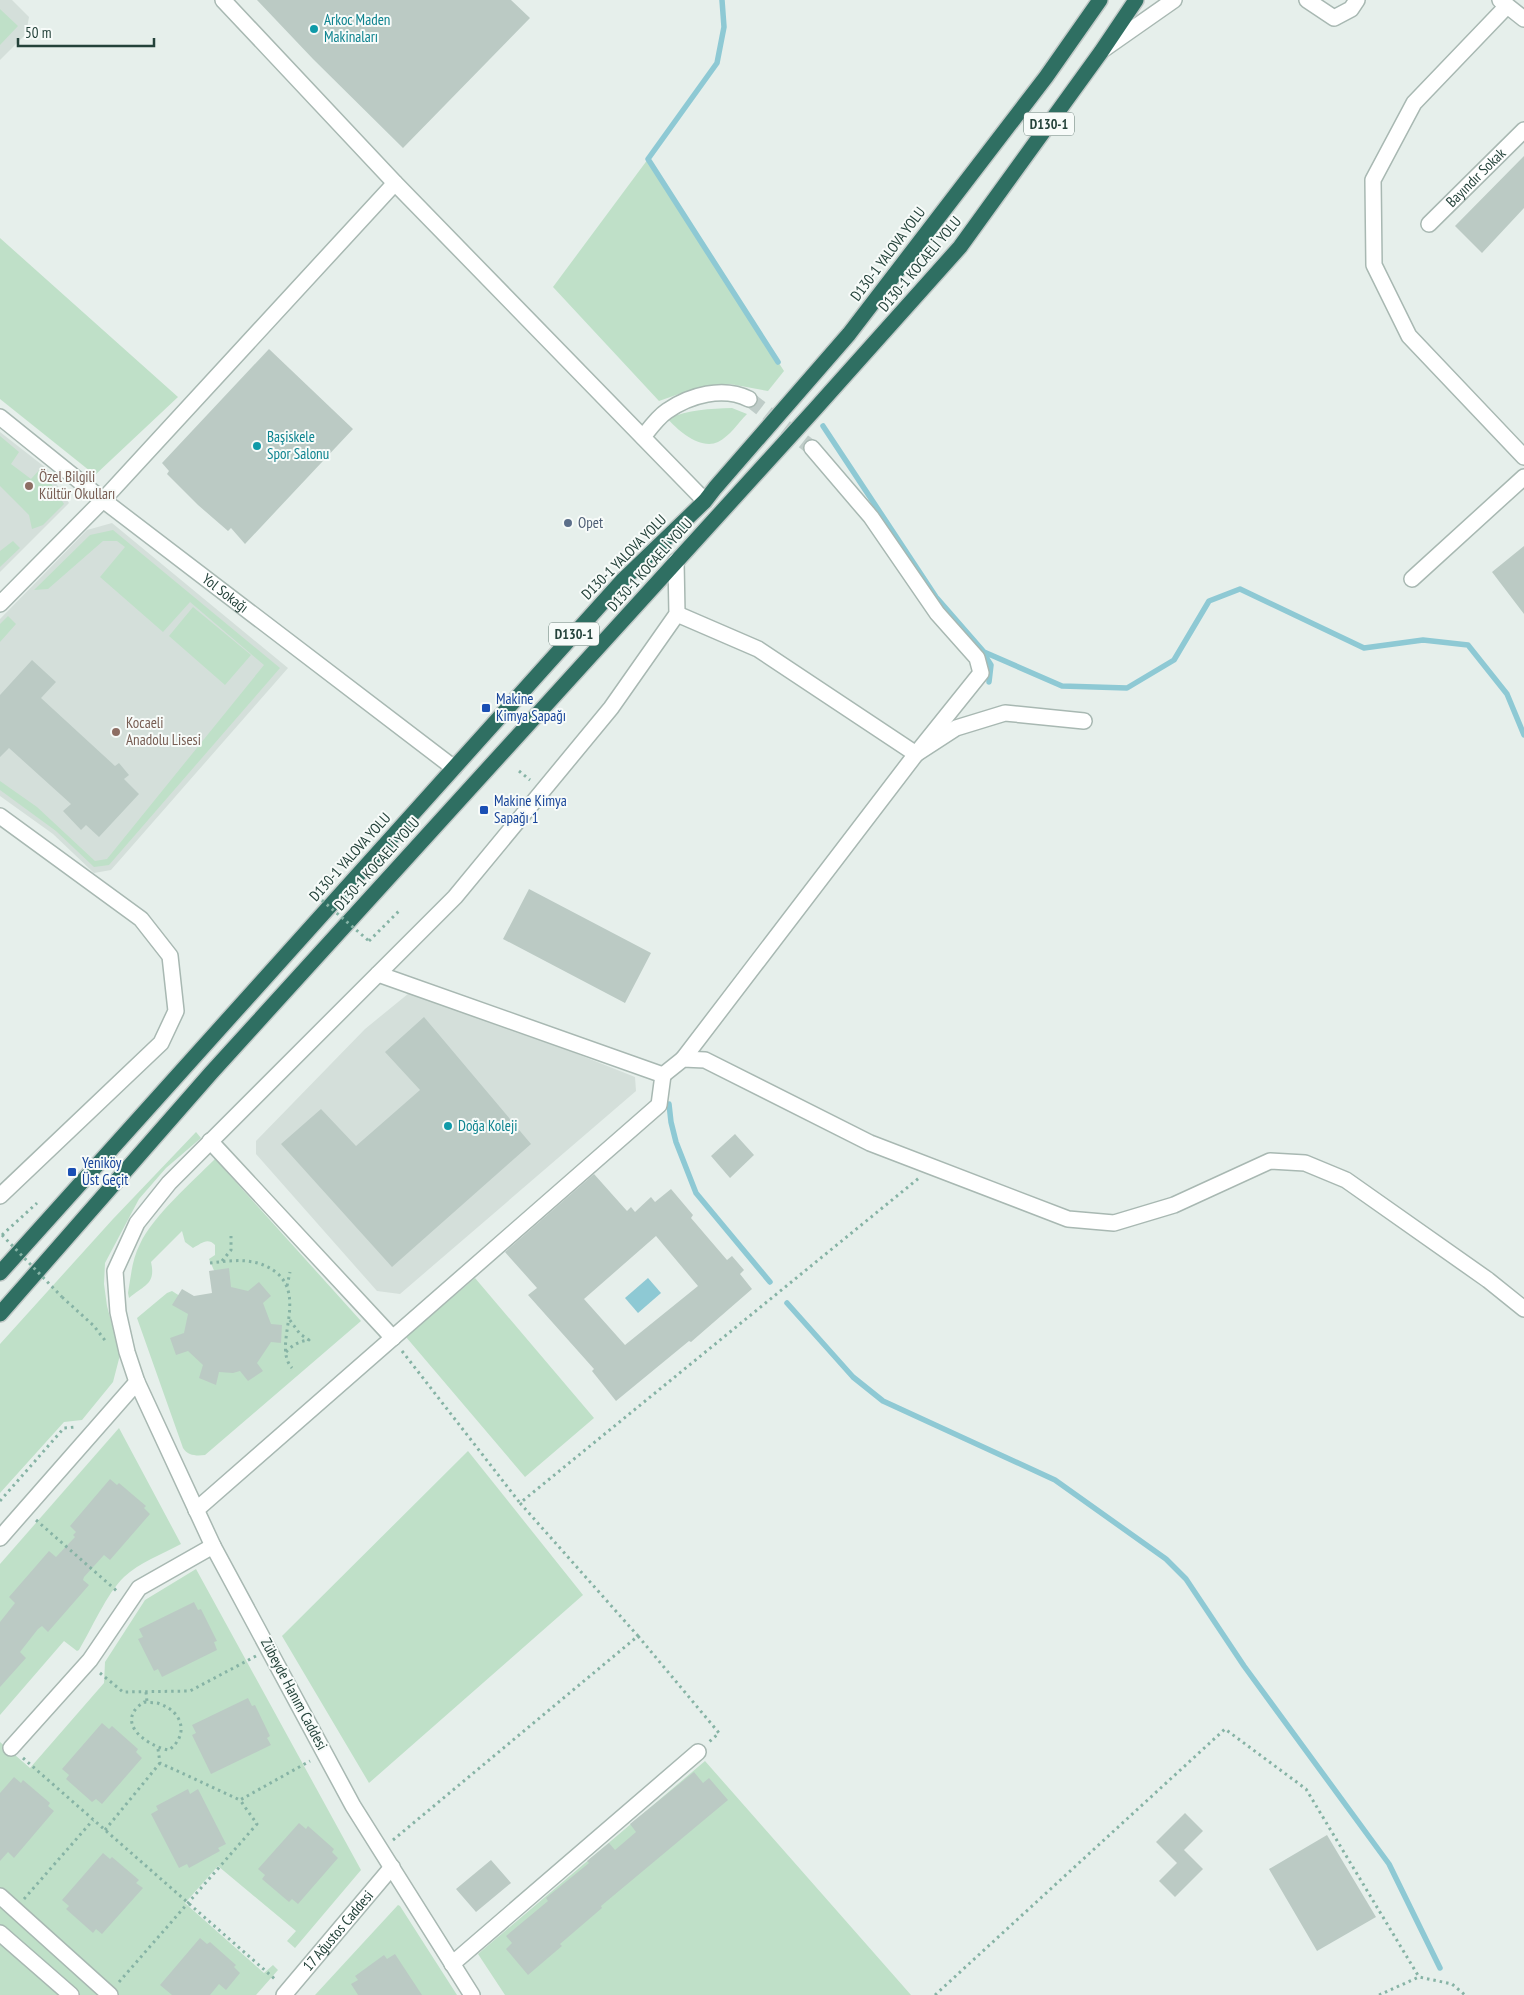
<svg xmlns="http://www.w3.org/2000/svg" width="1524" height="1995" viewBox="0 0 1524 1995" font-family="'PT Sans Narrow',sans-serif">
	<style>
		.built { fill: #d4dfda }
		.green { fill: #bfe0c8 }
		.water { fill: #8ec9d4 }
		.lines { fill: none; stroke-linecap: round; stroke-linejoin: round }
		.stream { stroke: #8ec9d4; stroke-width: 5.5 }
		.building { fill: #bbcac4; fill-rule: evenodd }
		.minor-tunnel { stroke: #bfccc8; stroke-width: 15; stroke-dasharray: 15 8; stroke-linecap: butt }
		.minor-casing { stroke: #a8b8b2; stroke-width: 18 }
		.highway-casing { stroke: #c2cac8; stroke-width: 18 }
		.path { stroke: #86b3a5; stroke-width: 3; stroke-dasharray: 2.5 4; stroke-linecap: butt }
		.minor { stroke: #fff; stroke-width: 15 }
		.highway { stroke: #2f6f62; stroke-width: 15 }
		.path-bridge { stroke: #86b3a5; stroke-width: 3; stroke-dasharray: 2.5 4; stroke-linecap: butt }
		.culture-dot { fill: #0f9aa8; stroke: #f7fbf9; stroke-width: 2 }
		.education-dot { fill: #8d6e63; stroke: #f7fbf9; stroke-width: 2 }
		.service-dot { fill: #5c6f8a; stroke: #f7fbf9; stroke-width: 2 }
		.transit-dot { fill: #1a4fb4; stroke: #f7fbf9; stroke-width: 2 }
		.labels { text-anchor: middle; stroke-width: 4; stroke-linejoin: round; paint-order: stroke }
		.shield { fill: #f7fbf9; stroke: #637a73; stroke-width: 1 }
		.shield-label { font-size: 14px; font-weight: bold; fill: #24423a }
		.culture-label { font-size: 15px; fill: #0d838f; stroke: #f7fbf9; text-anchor: start }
		.street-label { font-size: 15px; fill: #24423a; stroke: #f7fbf9 }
		.education-label { font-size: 15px; fill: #785e54; stroke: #f7fbf9; text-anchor: start }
		.service-label { font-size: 15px; fill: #4e5e75; stroke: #f7fbf9; text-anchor: start }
		.transit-label { font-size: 15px; fill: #164399; stroke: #f7fbf9; text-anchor: start }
	</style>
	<rect width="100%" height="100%" fill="#e6efeb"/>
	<!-- built -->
	<path class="built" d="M0,0H12L29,17L26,34L0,60Z
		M0,432L46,468L69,503L0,572Z
		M112,523L288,668L111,870L94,873L53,834L0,796V619L87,530Z
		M414,989L635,1077L636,1091L400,1294L377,1291L256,1154V1141L365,1029Z"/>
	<!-- green -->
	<path class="green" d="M0,9L18,26L0,45Z
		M648,159L784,371L768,391L730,384L696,388L659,401L553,287Z
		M0,238L178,397L95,475L0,399Z
		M732,408L747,414C738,423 730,436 718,442C701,450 678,431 668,419C688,409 710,409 732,408Z
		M0,436L19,452L11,464L31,479L41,468L64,504L43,525L32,529L29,515L0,486Z
		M113,530L280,668L109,865L94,867L56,831L0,790V781L37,807L95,861L107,859L264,665L142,561L190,602L163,632L100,577L125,547L117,541H103L48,589L34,590L90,535Z
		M13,541L20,548L0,567V551Z
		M193,607L251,655L225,685L169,636Z
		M8,616L16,624L0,642V624Z
		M196,1132L201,1138L166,1168L139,1199L105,1263L104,1284L107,1306L120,1355L113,1382L82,1420L64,1422L0,1493V1344L113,1219Z
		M215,1159L361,1321L205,1455C197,1456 188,1456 183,1448L137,1318L167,1293L172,1291L205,1312L219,1282L209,1259L215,1255V1245C207,1237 201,1244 193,1248L185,1242L182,1231L151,1262C156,1284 145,1285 129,1298L128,1293C131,1276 132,1259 140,1244C152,1217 193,1181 215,1159Z
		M475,1278L594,1418L525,1477L406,1337Z
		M119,1428L181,1544C162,1554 139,1563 124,1577C107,1593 91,1630 79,1650L77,1651L64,1641L0,1715V1564Z
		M468,1451L583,1595L369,1783L282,1636Z
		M196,1569L361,1870L295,1948L287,1941L296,1931L218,1866L185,1903L264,1973L273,1965L278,1970L256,1995H0V1742L30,1768L104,1683L105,1662L145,1600Z
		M705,1761L911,1995H505L478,1954Z
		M398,1905L400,1906L457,1995H315Z"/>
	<!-- water -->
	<path class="water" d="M648,1278L661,1293L638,1313L625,1298Z"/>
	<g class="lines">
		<!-- stream -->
		<path class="stream" d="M722,0L724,27L717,63L648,159L778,362
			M823,426L936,597L984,652L1062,686L1127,688L1174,660L1209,601L1240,589L1364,648L1423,640L1468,645L1507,694L1524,735
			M982,651L991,665L989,682
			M669,1104L671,1122L676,1142L696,1193L770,1282
			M787,1303L853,1377L883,1401L1055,1480L1166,1559L1186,1579L1244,1666L1389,1864L1440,1968"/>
	</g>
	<!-- building -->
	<path class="building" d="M257,0H511L530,18L403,148L313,59Z
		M1524,156V208L1482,253L1455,226Z
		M269,349L353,429L245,544L231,528L228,531L198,505L167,474L169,471L162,463Z
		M1524,546V614L1492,572Z
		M32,660L56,682L41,698L115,766L119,763L129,775L124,779L139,794L99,837L86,825L81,830L63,811L71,804L9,748L0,757V695Z
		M529,889L651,953L625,1003L503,939Z
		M424,1017L531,1144L392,1267L281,1144L321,1109L356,1146L420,1090L385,1052Z
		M735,1134L754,1155L730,1178L711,1156Z
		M594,1174L627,1211L631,1207L635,1212L651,1197L655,1202L671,1189L693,1215L691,1218L727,1260L732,1256L744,1270L740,1274L752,1289L691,1342L689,1341L616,1401L592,1371L594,1369L528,1295L537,1288L505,1252ZM656,1236L698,1286L625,1345L584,1299Z
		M229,1268L231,1287L248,1291L259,1282L271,1296L263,1303L271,1324L282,1325L281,1343L271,1342L257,1363L263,1371L248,1381L240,1371L233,1373L219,1372L216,1385L199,1378L203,1365L188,1351L176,1355L170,1338L184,1333L188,1314L172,1305L182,1289L194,1296L212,1293L209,1271Z
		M110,1479L117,1485L119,1483L146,1506L144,1508L150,1514L110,1560L104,1555L84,1577L83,1580L89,1585L48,1632L42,1626L38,1629L20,1652L26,1658L0,1687V1622L15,1603L9,1597L49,1551L56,1557L75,1537L73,1535L76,1532L70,1526Z
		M194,1602L198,1610L201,1609L217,1641L214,1642L217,1650L162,1677L158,1669L154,1671L138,1639L143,1637L139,1629Z
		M248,1698L252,1706L255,1705L270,1736L267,1738L271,1745L211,1774L192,1735L196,1733L192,1725Z
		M102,1723L109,1729L112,1726L138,1749L136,1752L142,1758L102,1804L96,1799L92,1802L66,1779L69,1775L62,1769Z
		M694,1772L703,1783L709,1778L728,1800L601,1906L602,1908L560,1944L562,1946L528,1975L506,1949L512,1943L506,1936L548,1901L546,1898L589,1863L587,1861L609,1843L615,1850L636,1832L630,1824Z
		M14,1777L21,1783L23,1780L50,1803L48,1806L54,1811L14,1858L8,1852L0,1861V1793Z
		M188,1789L190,1794L198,1789L226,1844L218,1848L220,1851L189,1868L187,1864L179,1868L151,1814L158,1810L156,1806Z
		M1185,1813L1203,1831L1184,1850L1203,1869L1175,1897L1159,1881L1177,1863L1156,1842Z
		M299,1823L306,1829L308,1826L334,1849L332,1852L338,1858L298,1904L292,1899L289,1902L262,1879L265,1875L258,1869Z
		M1327,1835L1376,1917L1317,1951L1269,1869Z
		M103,1853L110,1859L112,1857L139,1880L136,1883L143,1888L102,1934L96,1929L93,1933L66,1909L69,1906L62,1900Z
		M491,1860L511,1883L476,1912L456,1889Z
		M200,1938L207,1944L210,1942L236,1965L234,1967L240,1973L226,1990L219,1984L210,1995H172L160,1985Z
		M395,1954L422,1995H358L351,1984L358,1980L355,1976L384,1955L387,1959Z"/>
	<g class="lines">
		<!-- minor-tunnel -->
		<path class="minor-tunnel" d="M749,399L812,448"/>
		<!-- minor casing -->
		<g class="minor-casing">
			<g id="minor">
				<path d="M223,0L395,183L705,501"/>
				<path d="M1307,0L1334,18L1351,9L1357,0"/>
				<path d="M1500,0L1524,19"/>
				<path d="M1507,6L1414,103L1373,180L1374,265L1409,336L1524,457"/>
				<path d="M1104,49L1174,0"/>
				<path id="s1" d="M1429,224L1524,130"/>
				<path id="s2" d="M0,417L103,500L454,768"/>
				<path d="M643,437C650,428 658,417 667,411C690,395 723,386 749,399"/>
				<path d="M1412,579L1524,477"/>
				<path d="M0,604L103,500L395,183"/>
				<path d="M677,614L758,649L916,754L956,728L1005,713L1084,721"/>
				<path d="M0,816L141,919L170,956L176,1011L161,1043L0,1196"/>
				<path d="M683,1059L916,754L981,673L977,658L937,613L871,517L812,448"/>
				<path d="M663,1075L683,1059L705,1060L870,1143L1068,1219L1114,1223L1174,1205L1270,1161L1305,1163L1346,1180L1488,1280L1524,1309"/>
				<path d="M210,1141L393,1338"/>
				<path d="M196,1510L659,1105L663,1075L378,974"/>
				<path d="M0,1538L137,1382"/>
				<path d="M11,1748L90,1660L139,1588L213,1546"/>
				<path d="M0,1896L110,1995"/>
				<path d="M0,1933L71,1995"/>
				<path d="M452,1964L698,1752"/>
				<path id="s3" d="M284,1995L392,1867"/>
				<path d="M472,1995L353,1806L213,1546L137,1382L127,1352L118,1312L115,1271L137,1223L169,1183L455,897L611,708L677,614L676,561"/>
			</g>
		</g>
		<!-- highway casing -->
		<g class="highway-casing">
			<path id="highway" d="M0,1273L622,581L705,501L715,488L849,334L1046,77L1100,0
				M0,1314L211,1073L816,408L960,247L1101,52L1136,0"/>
		</g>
		<!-- path -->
		<path class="path" d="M519,771L530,780
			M369,941L399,911
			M2,1235L37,1203
			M222,1261L231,1250V1236
			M210,1263C234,1260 257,1257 277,1273C307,1299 272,1346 292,1368
			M287,1286L290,1272
			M62,1297L94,1326L107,1343
			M402,1351L520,1503
			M286,1352C292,1345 300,1341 309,1340L300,1334L289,1319
			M0,1501L64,1428L75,1427
			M36,1520L118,1592
			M638,1636L719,1733L709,1742
			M100,1673L123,1692L190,1691L256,1656
			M146,1692L147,1702
			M144,1702C149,1703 156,1702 160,1704C183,1712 189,1735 169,1750C153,1748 121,1729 135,1710C137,1707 141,1704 144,1702Z
			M158,1749L160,1763L240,1800
			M23,1758L276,1980
			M105,1830L160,1763
			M393,1840L638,1636L520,1503L919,1178
			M24,1899L93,1820
			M119,1982L257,1824L240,1800L310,1761
			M935,1995L1225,1729L1306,1789L1419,1977
			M1379,1995L1419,1977L1452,1984L1465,1995"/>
		<!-- minor -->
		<use href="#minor" class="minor"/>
		<!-- highway -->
		<use href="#highway" class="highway"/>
		<!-- path-bridge -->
		<path class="path-bridge" d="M317,896L369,941
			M2,1235L62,1297"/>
	</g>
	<!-- markers -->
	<g class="culture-dot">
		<circle cx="314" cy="29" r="5"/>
		<circle cx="257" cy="446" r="5"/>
		<circle cx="448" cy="1126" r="5"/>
	</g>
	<g class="education-dot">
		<circle cx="29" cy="486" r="5"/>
		<circle cx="116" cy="732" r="5"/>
	</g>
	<circle class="service-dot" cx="568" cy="523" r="5"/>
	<g class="transit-dot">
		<rect x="481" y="703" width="10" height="10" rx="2.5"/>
		<rect x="479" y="805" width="10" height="10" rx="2.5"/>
		<rect x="67" y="1167" width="10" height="10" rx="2.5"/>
	</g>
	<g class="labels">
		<!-- shield labels -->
		<g class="shield">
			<rect x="1024" y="112.5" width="50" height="23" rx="4"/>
			<rect x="549" y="622.5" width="50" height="23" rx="4"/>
		</g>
		<g class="shield-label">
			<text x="1049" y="129">D130-1</text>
			<text x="574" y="639">D130-1</text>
		</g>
		<!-- culture labels -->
		<g class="culture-label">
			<text x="324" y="25">Arkoc Maden<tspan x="324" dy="17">Makinaları</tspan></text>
			<text x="267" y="442">Başiskele<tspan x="267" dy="17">Spor Salonu</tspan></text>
			<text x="458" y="1131">Doğa Koleji</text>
		</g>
		<!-- street labels -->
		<g class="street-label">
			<text dy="5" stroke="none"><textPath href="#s1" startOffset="66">Bayındır Sokak</textPath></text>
			<text transform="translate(888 254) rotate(-53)" y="5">D130-1 YALOVA YOLU</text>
			<text transform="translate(920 264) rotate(-50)" y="5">D130-1 KOCAELİ YOLU</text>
			<text transform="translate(624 557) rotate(-45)" y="5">D130-1 YALOVA YOLU</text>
			<text transform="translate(650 565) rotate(-48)" y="5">D130-1 KOCAELİ YOLU</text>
			<text dy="5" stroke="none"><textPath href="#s2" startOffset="286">Yol Sokağı</textPath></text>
			<text transform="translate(350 857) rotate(-48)" y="5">D130-1 YALOVA YOLU</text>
			<text transform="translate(377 864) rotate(-48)" y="5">D130-1 KOCAELİ YOLU</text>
			<text transform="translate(294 1694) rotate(62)" y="5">Zübeyde Hanım Caddesi</text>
			<text dy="5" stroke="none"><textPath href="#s3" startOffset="84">17 Ağustos Caddesi</textPath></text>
		</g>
		<!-- education labels -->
		<g class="education-label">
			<text x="39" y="482">Özel Bilgili<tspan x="39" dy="17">Kültür Okulları</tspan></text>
			<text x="126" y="728">Kocaeli<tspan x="126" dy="17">Anadolu Lisesi</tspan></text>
		</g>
		<!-- service labels -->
		<g class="service-label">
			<text x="578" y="528">Opet</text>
		</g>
		<!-- transit labels -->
		<g class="transit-label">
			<text x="496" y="704">Makine<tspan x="496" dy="17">Kimya Sapağı</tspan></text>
			<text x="494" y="806">Makine Kimya<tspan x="494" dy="17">Sapağı 1</tspan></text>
			<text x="82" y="1168">Yeniköy<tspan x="82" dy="17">Üst Geçit</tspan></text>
		</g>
	</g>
	<!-- scale -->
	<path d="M18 38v8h136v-8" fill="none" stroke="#24423a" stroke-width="2.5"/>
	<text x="25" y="38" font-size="15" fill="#24423a" stroke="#f7fbf9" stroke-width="4" paint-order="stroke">50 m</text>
</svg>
